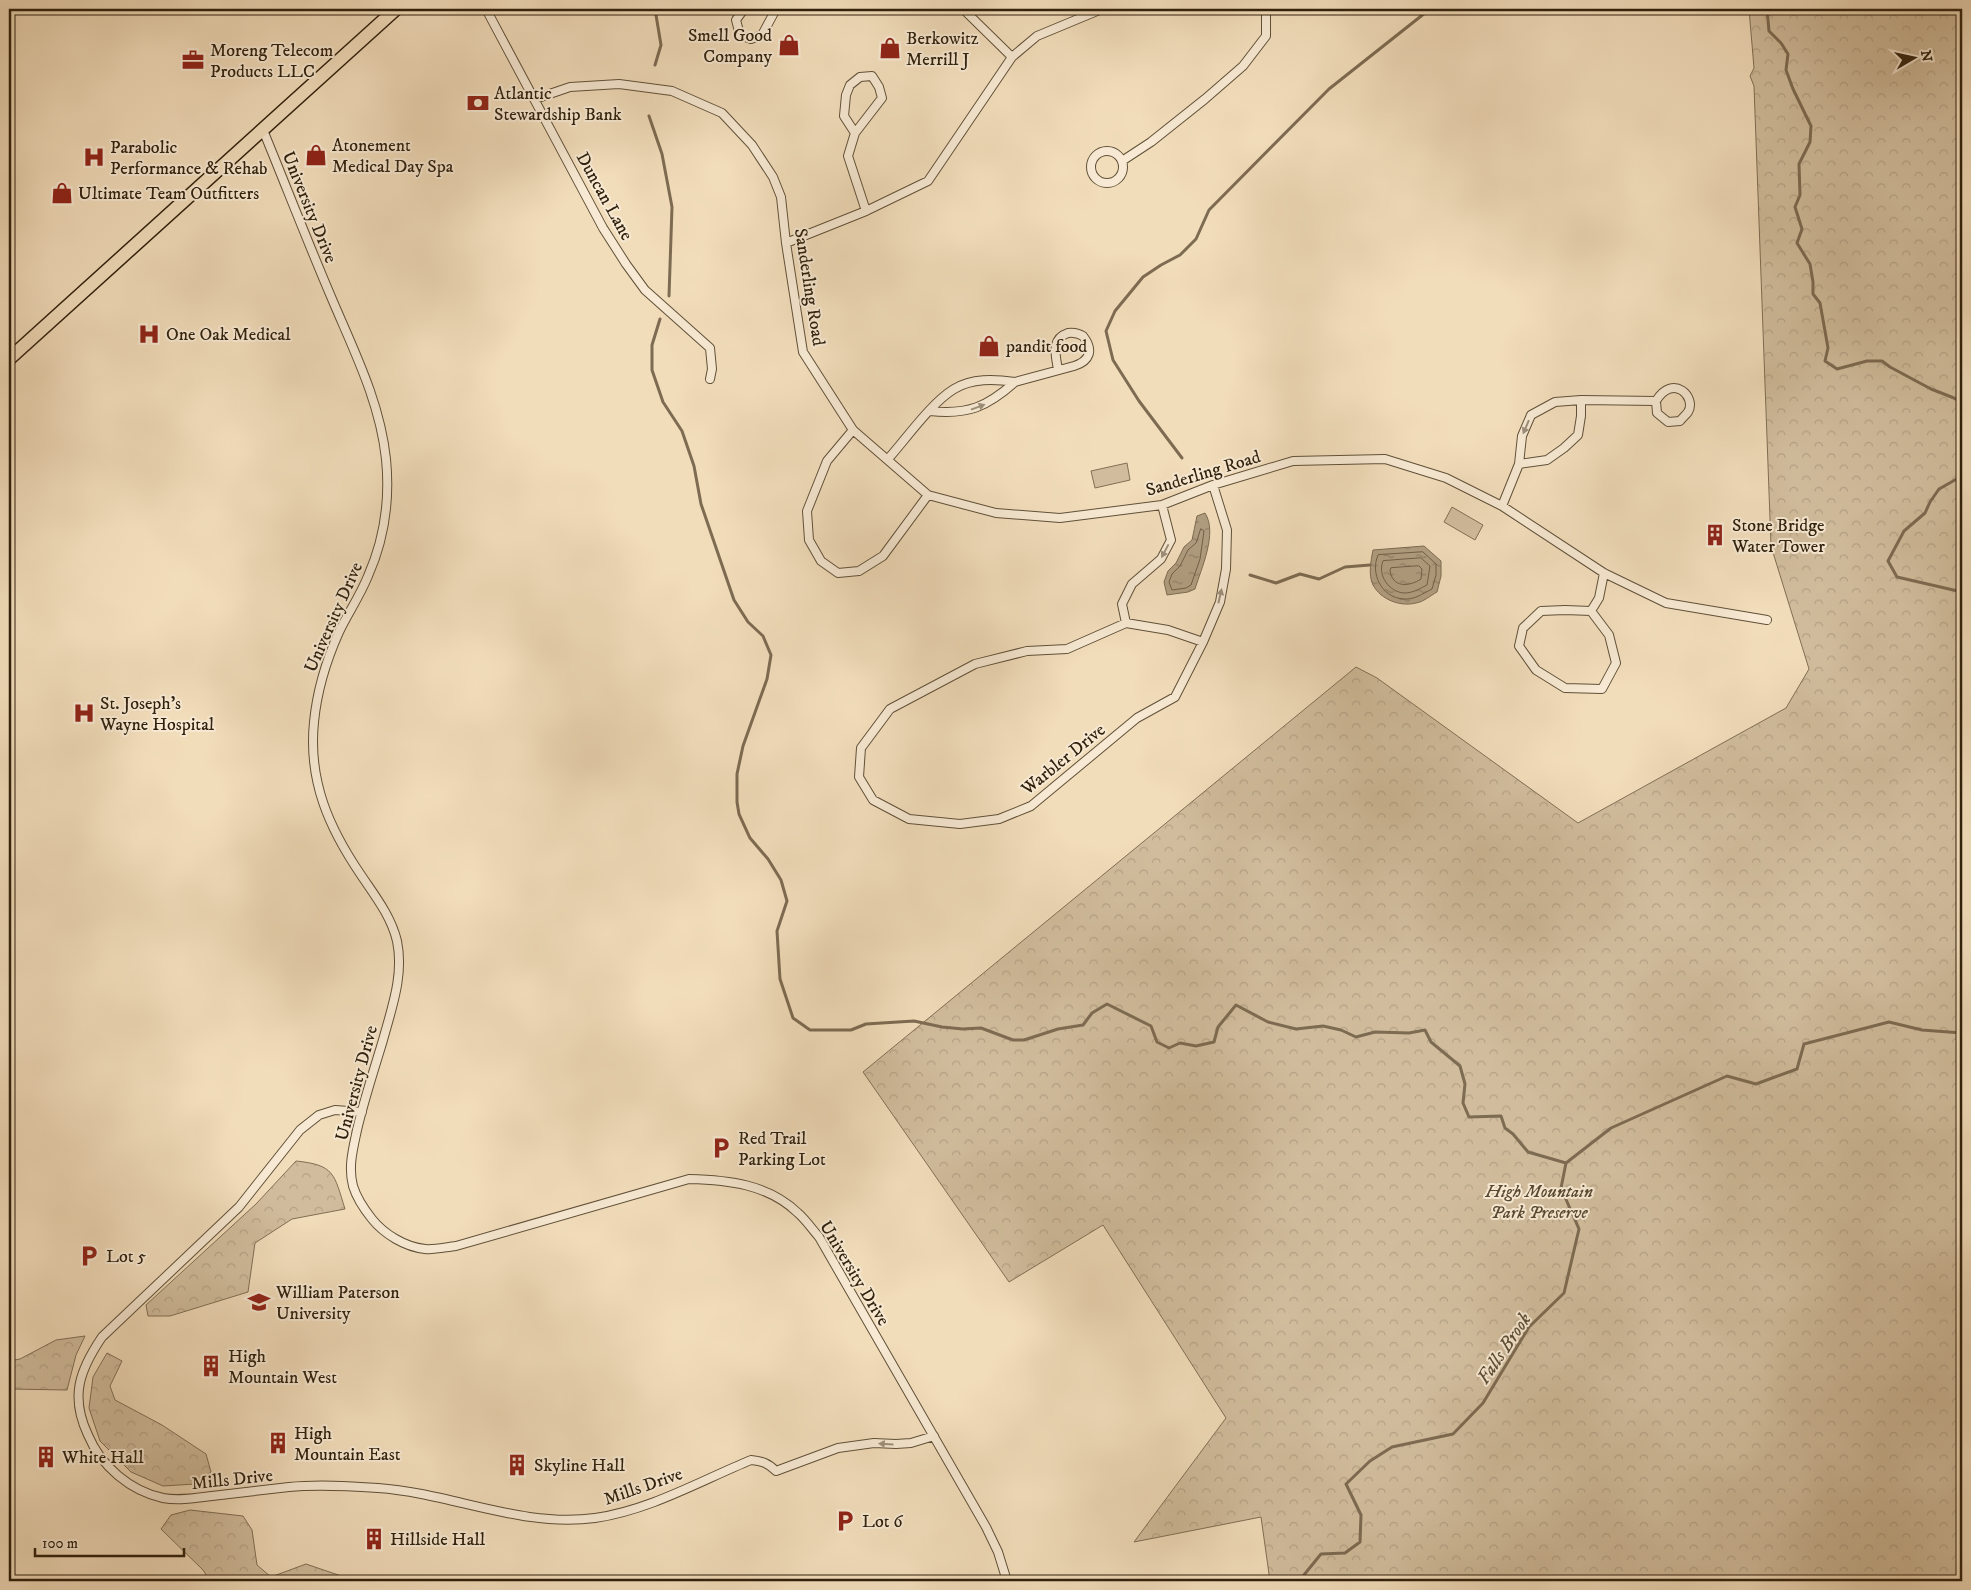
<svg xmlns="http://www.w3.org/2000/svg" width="1971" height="1590" viewBox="0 0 1971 1590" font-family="'IM FELL DW Pica',serif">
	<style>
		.green { fill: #d1bd9d; stroke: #806f55 }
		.forest { fill: url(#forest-crowns); stroke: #806f55 }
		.water { fill: url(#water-ripples); stroke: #7d6b52 }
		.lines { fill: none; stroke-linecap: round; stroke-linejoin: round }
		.shore { stroke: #705f46; stroke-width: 1 }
		.stream { stroke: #7d6b52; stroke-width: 3 }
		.minor-casing { stroke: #605038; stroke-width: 10 }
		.primary-casing { stroke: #30210d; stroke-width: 15 }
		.minor { stroke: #f7e9d3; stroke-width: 8 }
		.primary { stroke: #f2ddbb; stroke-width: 12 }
		.oneway { fill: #9d8f7a }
		.labels { text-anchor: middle; stroke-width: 4; stroke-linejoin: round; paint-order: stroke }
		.poi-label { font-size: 18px; fill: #30210d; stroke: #f7e9d3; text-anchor: start }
		.street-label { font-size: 18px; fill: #30210d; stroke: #f7e9d3 }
		.park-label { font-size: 18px; font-style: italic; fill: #584831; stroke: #f7e9d3 }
		.water-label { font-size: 19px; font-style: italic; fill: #5d4c35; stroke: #f7e9d3 }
	</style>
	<defs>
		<pattern id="forest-crowns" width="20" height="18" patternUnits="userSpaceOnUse" patternTransform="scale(1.25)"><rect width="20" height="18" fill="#d1bd9d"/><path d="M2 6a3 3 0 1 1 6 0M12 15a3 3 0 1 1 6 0" fill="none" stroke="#b4a286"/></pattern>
		<pattern id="water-ripples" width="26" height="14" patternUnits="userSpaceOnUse" patternTransform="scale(1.25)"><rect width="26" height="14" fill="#b09d80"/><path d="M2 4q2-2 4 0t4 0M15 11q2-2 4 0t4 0" fill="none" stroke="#908067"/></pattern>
	</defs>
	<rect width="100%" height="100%" fill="#f2ddbb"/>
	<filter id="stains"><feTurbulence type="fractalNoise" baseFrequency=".004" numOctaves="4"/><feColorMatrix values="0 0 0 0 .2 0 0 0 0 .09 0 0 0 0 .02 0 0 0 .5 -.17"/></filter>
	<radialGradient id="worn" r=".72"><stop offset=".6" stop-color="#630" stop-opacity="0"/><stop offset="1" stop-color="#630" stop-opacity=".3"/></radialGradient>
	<!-- green -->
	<path class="green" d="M1127,463L1130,480L1095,488L1091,471Z
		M1452,507L1483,525L1475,540L1444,522Z"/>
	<!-- forest -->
	<path class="forest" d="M1749,9H1962V1581H1270L1261,1517L1134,1542L1226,1418L1103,1225L1009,1282L863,1072L1356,667L1377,678L1578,823L1786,708L1809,669L1771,546L1754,86L1750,76L1754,68Z
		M296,1161C335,1165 334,1174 345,1209L292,1219L255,1243L248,1292L170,1316H148L146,1305L256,1204Z
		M85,1336L76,1355L67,1390L9,1389V1361L20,1359L56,1340Z
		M107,1353L122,1361L110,1386L115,1400L162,1425L206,1454L211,1472L195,1484L163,1486L131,1472L100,1441L89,1408L93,1377Z
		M190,1510L243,1516L252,1530L257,1565L271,1577L306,1564L356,1581H210L203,1570L161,1529L171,1515Z"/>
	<!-- water -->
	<path class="water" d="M1205,513C1218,533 1201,569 1195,589L1188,592L1167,595L1164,582L1168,571L1176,563L1184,547L1192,540L1197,516Z
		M1424,546L1441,561V576L1437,592C1430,596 1423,602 1416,603C1401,607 1381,600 1373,585C1368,575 1371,560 1373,550Z"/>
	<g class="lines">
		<!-- shore -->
		<path class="shore" d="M1201,529L1204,531L1200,559L1191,585L1186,588L1172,590L1169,582L1172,574L1180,566L1188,550L1196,543Z
			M1423,552L1436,564V575L1432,589C1422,594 1414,600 1403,599C1381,597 1370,573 1378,555Z
			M1421,558L1430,566L1427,585C1419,589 1413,593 1404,593C1389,592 1377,575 1383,561Z
			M1419,566L1422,569L1421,579C1409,587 1392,588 1390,570L1391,568Z"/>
		<!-- stream -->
		<path class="stream" d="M655,9L661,45L655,65
			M1767,9L1769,31L1781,43L1788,54L1786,70L1793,89L1811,126L1810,142L1799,164L1800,195L1795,207L1802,229L1797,243L1810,264L1813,282V294L1820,303L1828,348L1825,361L1837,369L1867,361H1882L1890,367L1931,389L1954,398L1962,403
			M649,116L662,154L672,207L669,296
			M660,319L652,345V370L663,402L682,431L694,466L701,504L734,600L748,622L763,636L771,655L767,679L743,746L737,774V802L739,814L750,838L768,859L781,880L787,901L777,931L780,979L793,1018L810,1030H851L866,1024L914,1021L942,1027L963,1029L981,1028L1013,1040H1024L1058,1029L1083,1025L1092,1013L1107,1004L1151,1026L1157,1042L1169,1048L1180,1043L1196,1046L1214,1042L1218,1027L1236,1005L1268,1022L1296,1029L1323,1026L1341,1030L1356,1037L1375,1032L1409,1033L1425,1030L1431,1042L1460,1066L1465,1084L1463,1103L1469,1117L1501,1116L1505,1128L1513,1134L1528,1152L1566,1163
			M1182,458L1139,401L1113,360L1106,331L1115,311L1143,277L1161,265L1180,255L1196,239L1209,210L1329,89L1430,9
			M1962,476L1939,489L1930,502L1925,513L1904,531L1888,561L1897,577L1962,592
			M1250,575L1276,583L1300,574L1319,579L1345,567L1370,565
			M1299,1581L1321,1554L1345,1553L1360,1542L1361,1515L1346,1484L1370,1461L1392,1447L1453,1434L1483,1403L1529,1327L1564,1293L1579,1229L1561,1188L1566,1163L1611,1128L1727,1076L1756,1084L1797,1069L1804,1044L1889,1022L1922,1030L1962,1033"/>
		<!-- minor casing -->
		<g class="minor-casing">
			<path id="minor" d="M486,9L603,228L626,264L645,290L710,348L712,369L710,379
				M744,9L736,20L740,35L751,39L762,35L776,9
				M963,9L1012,57
				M872,76L879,87L882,98L855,133L844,116L846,95L850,85L860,77Z
				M535,99L570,87L619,84L672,91L722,113L752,145L773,177L781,197L786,243L803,352L853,430L928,495L996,513L1060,518L1162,505L1213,485L1293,461L1385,459L1446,478L1502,506L1604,573L1666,603L1767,620
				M263,130C286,186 308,243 332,299C354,351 380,402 386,459C390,499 384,540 368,576C360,596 348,613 339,632C326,661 317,691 314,722C308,781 329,828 361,875C375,896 391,916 397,941C404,975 392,1007 383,1040C374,1070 364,1100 357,1130C353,1149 348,1167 353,1186C357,1199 364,1209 372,1219C384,1234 405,1247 425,1249C435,1250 446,1247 456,1246L689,1179C728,1180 768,1184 798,1213C806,1220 812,1229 819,1237L986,1527L998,1552L1007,1581
				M855,133L848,156L866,211
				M1091 167a16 16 0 1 1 32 0a16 16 0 1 1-32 0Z
				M1122,161L1151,142L1205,99L1243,66L1266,36V9
				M786,243L866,211L928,181L1012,57L1037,36L1102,9
				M1015,382L1074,366C1090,361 1094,350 1083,336C1078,333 1074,332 1068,333C1050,339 1056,356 1058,370
				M853,430L827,461L807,511L809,540L821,561L838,573L859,571L883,556L928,495
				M888,459C906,439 931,403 954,389C972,378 994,379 1015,382C987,407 968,415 930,411
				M1519,464L1547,460L1564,448L1578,435L1581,416V400
				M1502,506L1519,464L1522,436L1531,415L1555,402L1581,400L1656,401L1657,413L1668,422L1680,421C1682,418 1686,415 1688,412C1697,397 1673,373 1656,401
				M1565,610L1591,611L1609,635L1616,663L1602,689L1565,688L1536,670L1519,646L1523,628L1541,611Z
				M1591,611L1599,598L1604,573
				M1126,623L1122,604L1132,584L1161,559L1171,540L1162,505
				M1203,642L1168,630L1126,623L1067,649L1027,651L975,664L890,709L861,748L859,777L873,800L909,819L960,824L999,819L1031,806L1137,718L1175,697L1203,642L1220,602L1226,569L1227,530L1213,485
				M362,1112L335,1110L319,1115L300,1130L239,1207L102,1337C79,1371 70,1397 88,1435C101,1466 130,1491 163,1498C179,1501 196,1498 212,1496C238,1493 263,1490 289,1487C318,1484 349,1486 378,1488C451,1493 521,1528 595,1518C650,1510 700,1481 751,1460C762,1461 768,1463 776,1471L838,1448L874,1443L896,1444L911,1443L934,1436"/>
		</g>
		<!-- primary casing -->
		<g class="primary-casing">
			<path id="primary" d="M9,359L396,9"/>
		</g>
		<!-- minor -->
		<use href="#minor" class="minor"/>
		<!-- primary -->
		<use href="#primary" class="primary"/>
	</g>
	<!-- one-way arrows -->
	<defs><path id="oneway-solid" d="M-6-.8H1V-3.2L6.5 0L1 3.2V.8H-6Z" transform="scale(1.25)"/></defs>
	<g class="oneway">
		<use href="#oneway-solid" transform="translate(978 407) rotate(-20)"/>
		<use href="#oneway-solid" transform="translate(1526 427) rotate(113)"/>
		<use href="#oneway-solid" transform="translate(1165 551) rotate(118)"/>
		<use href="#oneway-solid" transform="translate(1220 596) rotate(-77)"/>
		<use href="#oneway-solid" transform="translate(886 1444) rotate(-177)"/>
	</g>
	<!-- icons -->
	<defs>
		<g id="shop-bare" transform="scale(1.725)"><path d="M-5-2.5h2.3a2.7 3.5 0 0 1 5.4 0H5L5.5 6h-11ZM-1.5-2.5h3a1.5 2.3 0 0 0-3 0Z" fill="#8f2418" stroke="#f7e9d3" stroke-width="2.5" paint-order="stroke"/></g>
		<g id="office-bare" transform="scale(1.725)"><path d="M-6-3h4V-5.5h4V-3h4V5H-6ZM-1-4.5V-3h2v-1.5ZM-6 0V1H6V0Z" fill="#8f2418" stroke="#f7e9d3" stroke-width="2.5" paint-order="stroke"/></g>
		<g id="bank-bare" transform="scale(1.725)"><path d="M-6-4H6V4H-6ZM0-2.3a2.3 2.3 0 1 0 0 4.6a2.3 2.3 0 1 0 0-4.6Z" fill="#8f2418" stroke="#f7e9d3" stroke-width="2.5" paint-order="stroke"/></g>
		<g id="hospital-bare" transform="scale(1.725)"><path d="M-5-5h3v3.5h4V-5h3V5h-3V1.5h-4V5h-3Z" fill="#8f2418" stroke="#f7e9d3" stroke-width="2.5" paint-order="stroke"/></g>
		<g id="building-bare" transform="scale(1.725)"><path d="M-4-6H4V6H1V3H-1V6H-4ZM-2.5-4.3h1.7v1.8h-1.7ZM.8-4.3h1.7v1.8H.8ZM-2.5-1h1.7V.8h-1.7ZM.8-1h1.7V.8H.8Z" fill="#8f2418" stroke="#f7e9d3" stroke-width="2.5" paint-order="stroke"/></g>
		<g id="parking-bare" transform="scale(1.725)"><path d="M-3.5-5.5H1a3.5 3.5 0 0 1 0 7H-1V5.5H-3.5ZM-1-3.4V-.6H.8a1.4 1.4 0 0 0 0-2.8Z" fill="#8f2418" stroke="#f7e9d3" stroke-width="2.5" paint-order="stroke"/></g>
		<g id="university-bare" transform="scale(1.725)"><path d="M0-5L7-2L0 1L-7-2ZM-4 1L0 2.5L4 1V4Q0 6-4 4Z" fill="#8f2418" stroke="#f7e9d3" stroke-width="2.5" paint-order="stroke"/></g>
	</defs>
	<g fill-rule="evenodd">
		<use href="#shop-bare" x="789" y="45"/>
		<use href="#shop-bare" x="890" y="48"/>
		<use href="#office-bare" x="193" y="60"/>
		<use href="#bank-bare" x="478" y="103"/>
		<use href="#shop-bare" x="316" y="155"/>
		<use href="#hospital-bare" x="94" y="157"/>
		<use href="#shop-bare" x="62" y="193"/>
		<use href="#hospital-bare" x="149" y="334"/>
		<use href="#shop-bare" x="989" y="346"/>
		<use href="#building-bare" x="1715" y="535"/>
		<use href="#hospital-bare" x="84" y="713"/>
		<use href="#parking-bare" x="721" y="1148"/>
		<use href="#parking-bare" x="89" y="1256"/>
		<use href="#university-bare" x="259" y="1302"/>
		<use href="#building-bare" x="211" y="1366"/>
		<use href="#building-bare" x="278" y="1443"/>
		<use href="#building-bare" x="46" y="1457"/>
		<use href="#building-bare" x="517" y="1465"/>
		<use href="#parking-bare" x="845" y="1521"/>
		<use href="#building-bare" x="374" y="1539"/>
	</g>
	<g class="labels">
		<!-- poi labels -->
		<g class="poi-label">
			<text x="772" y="41" text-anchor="end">Smell Good<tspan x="772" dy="21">Company</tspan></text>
			<text x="906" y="44">Berkowitz<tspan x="906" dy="21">Merrill J</tspan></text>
			<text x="210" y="56">Moreng Telecom<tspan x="210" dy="21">Products LLC</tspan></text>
			<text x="494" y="99">Atlantic<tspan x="494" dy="21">Stewardship Bank</tspan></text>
			<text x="332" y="151">Atonement<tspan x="332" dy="21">Medical Day Spa</tspan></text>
			<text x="110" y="153">Parabolic<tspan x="110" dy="21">Performance &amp; Rehab</tspan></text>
			<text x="78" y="199">Ultimate Team Outfitters</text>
			<text x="166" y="340">One Oak Medical</text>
			<text x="1006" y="352">pandit food</text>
			<text x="1732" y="531">Stone Bridge<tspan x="1732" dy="21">Water Tower</tspan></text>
			<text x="100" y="709">St. Joseph's<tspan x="100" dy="21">Wayne Hospital</tspan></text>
			<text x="738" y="1144">Red Trail<tspan x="738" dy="21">Parking Lot</tspan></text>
			<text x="106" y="1262">Lot 5</text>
			<text x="276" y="1298">William Paterson<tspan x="276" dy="21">University</tspan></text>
			<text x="228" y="1362">High<tspan x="228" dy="21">Mountain West</tspan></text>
			<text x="294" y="1439">High<tspan x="294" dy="21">Mountain East</tspan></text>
			<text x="62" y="1463">White Hall</text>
			<text x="534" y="1471">Skyline Hall</text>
			<text x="862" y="1527">Lot 6</text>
			<text x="390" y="1545">Hillside Hall</text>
		</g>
		<!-- street labels -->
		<g class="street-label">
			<text transform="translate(605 196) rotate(61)" y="6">Duncan Lane</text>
			<text transform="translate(310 207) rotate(68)" y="6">University Drive</text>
			<text transform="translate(810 287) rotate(81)" y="6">Sanderling Road</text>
			<text transform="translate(1203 473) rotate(-17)" y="6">Sanderling Road</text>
			<text transform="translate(333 617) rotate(-66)" y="6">University Drive</text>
			<text transform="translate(1063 759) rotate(-39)" y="6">Warbler Drive</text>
			<text transform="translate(356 1083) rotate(-75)" y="6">University Drive</text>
			<text transform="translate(855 1273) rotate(59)" y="6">University Drive</text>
			<text transform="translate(232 1479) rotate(-6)" y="6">Mills Drive</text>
			<text transform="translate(643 1486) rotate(-19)" y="6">Mills Drive</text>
		</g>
		<!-- park labels -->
		<g class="park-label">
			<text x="1539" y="1197">High Mountain<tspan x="1539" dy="21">Park Preserve</tspan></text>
		</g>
		<!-- water labels -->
		<g class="water-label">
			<text transform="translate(1503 1348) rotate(-56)" y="7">Falls Brook</text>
		</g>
	</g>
	<!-- margin -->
	<rect width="1971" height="1590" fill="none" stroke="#f2ddbb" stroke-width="30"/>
	<rect x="10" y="10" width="1951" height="1570" fill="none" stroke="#30210d" stroke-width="2.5"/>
	<rect x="15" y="15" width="1941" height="1560" fill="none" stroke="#30210d"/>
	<!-- north arrow -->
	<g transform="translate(1914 58) rotate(81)" stroke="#f7e9d3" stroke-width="4" paint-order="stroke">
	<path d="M0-4L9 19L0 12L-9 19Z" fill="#30210d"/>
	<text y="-8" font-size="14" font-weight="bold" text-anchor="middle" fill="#30210d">N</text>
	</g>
	<!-- scale -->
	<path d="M35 1548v8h149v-8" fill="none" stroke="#30210d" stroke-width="2.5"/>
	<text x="42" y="1548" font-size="15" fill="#30210d" stroke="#f7e9d3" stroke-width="4" paint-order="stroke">100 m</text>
	<rect width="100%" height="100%" filter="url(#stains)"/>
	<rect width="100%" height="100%" fill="url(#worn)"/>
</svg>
